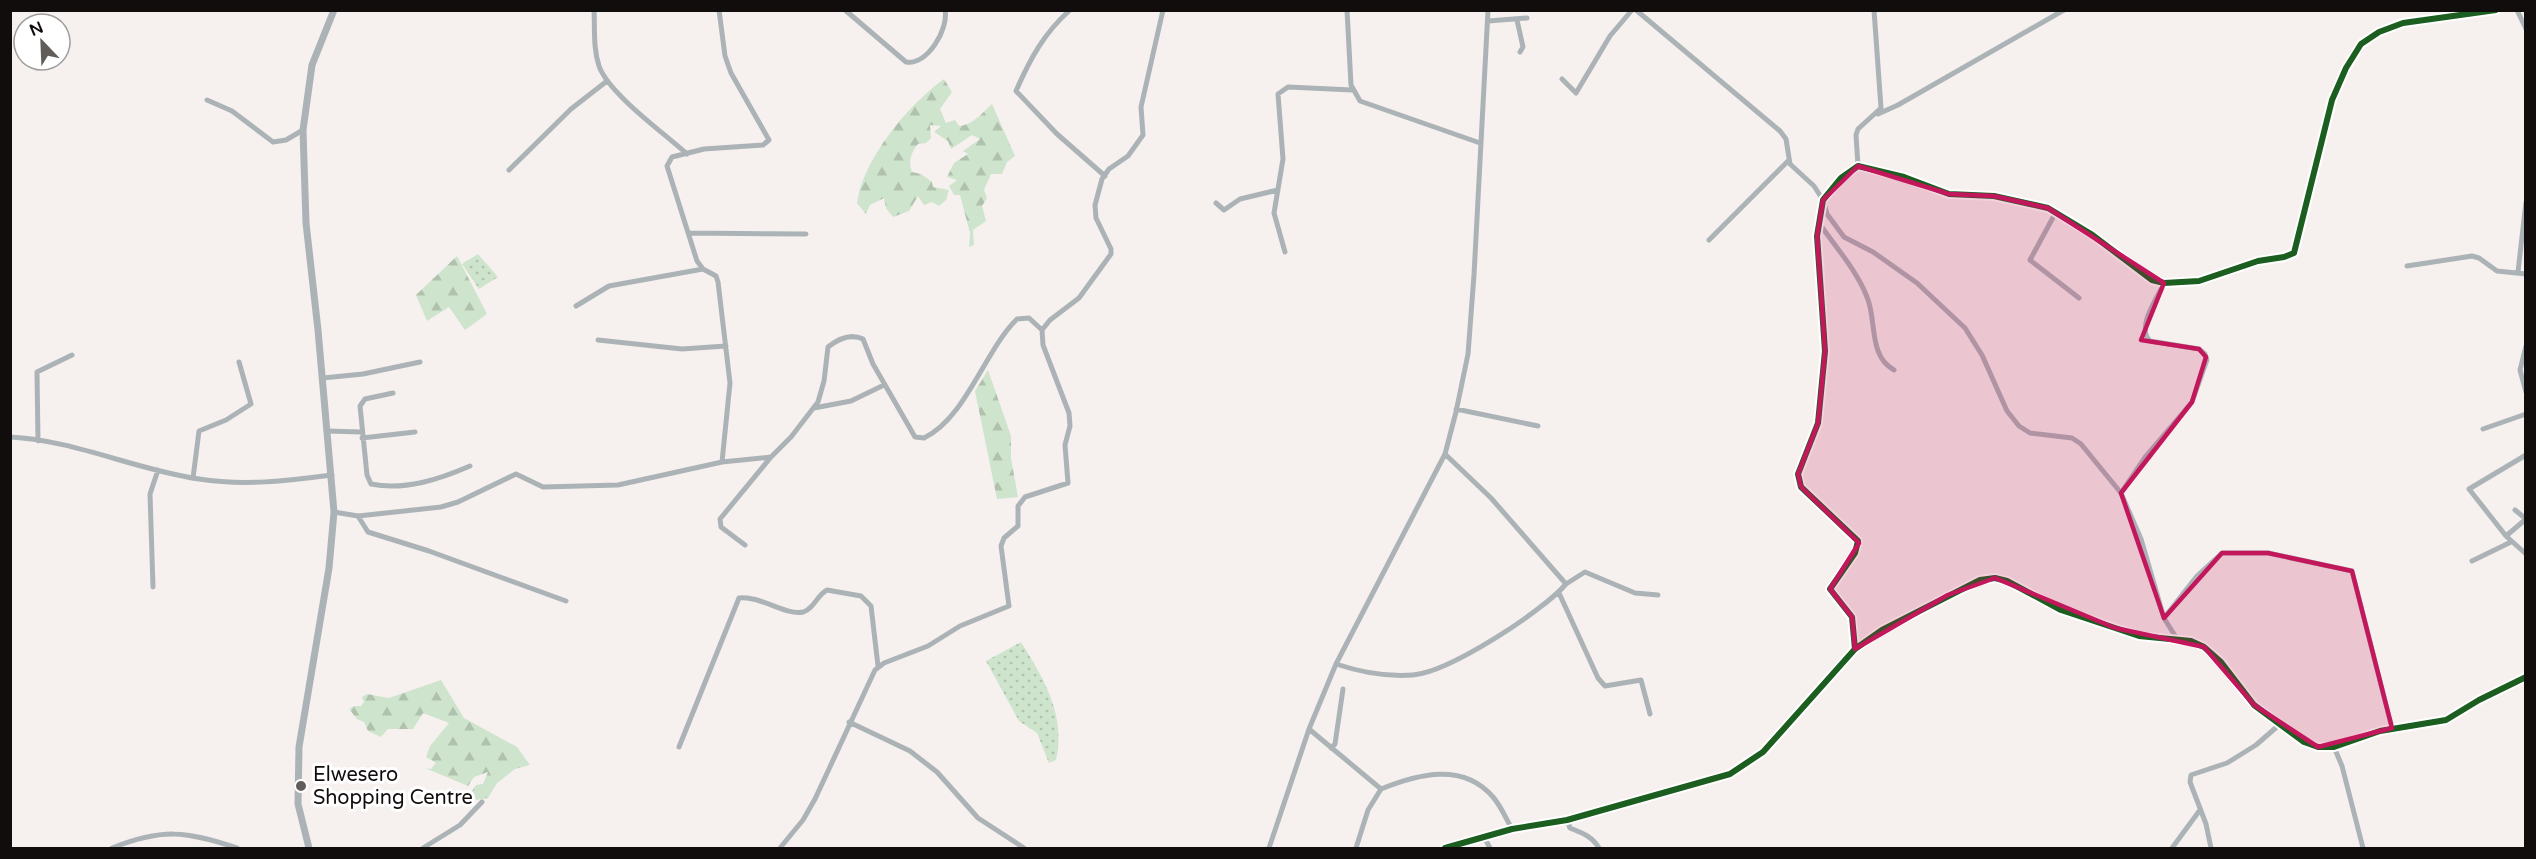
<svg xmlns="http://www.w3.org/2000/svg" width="2536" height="859" viewBox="0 0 2536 859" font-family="'Varela Round',sans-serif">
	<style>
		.grass { fill: url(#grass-dots) }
		.forest { fill: url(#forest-firs) }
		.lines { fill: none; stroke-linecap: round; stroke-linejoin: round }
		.minor { stroke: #acb3b7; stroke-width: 5 }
		.tertiary { stroke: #acb3b7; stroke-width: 7 }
		.cycleway-casing { stroke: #fff; stroke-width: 10 }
		.cycleway { stroke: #1b5e20; stroke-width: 6 }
		.marked { fill: #c2185b; fill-opacity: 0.2; stroke: #c2185b; stroke-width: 4.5; stroke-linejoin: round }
		.poi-dot { fill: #605d5b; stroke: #fff; stroke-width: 2 }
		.labels { text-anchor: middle; stroke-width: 6; stroke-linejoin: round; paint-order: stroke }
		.poi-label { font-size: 20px; fill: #100d0c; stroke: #fff; text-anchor: start }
	</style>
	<defs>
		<pattern id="grass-dots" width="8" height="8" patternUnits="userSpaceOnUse" patternTransform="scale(1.5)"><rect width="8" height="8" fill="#cee4cc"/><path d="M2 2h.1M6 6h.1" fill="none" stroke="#b0c2ae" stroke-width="1.8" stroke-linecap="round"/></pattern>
		<pattern id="forest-firs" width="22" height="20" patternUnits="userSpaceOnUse" patternTransform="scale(1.5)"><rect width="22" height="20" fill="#cee4cc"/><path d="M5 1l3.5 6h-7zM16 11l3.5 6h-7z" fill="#b0c2ae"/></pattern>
	</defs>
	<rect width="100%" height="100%" fill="#f6f1ee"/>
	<!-- grass -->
	<path class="grass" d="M478,254L498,277L479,289L462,264Z
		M1021,642C1044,679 1066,715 1056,760L1049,763L1037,733L1019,721L986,661Z"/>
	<!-- forest -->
	<path class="forest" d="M944,79L952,92L940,109L946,123L955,120L959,126C973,125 982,113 992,104L1015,156L1007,162L1002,174H991L984,190L987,198L982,206L986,221L973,230L974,245L969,247L970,233L960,195H954L949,186L957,180L947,177L954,163L968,154L963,151L980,139L972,135L951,149L948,141L934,132L941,126L930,125L931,138L926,143L918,144C911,153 908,161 912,172L921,174L932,182L933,187L949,190L946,200L939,206L932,202L924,205L918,196L909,211L893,217L886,208L884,198L870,205L866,214L857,203C863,159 909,104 944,79Z
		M457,256L487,314L465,330L449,307L427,321L416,295Z
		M988,370L1011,436V458L1018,497L997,499L975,391Z
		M441,680L464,718L517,747L530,765L515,769L497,783L488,798L476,800L472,791L476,785L483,784L488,772L474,777L468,786L425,768L431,769L436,763L426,757L430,746L449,723L423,713L413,729H388L381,737L368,731L364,722L357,719L349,709L354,706H361L364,702L362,697L367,694L389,698Z"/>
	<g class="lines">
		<!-- minor -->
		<path class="minor" d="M594,10C595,29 593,48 599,66C609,94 664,133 687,154
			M719,10L725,56L731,73L769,140L763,145L704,149L672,157L667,166L697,261L703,269L716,276L718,282L730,383L722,462
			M845,10L906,62C927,66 949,29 945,10
			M1070,10C1044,33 1030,59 1016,91L1057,134L1105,176
			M1347,10L1351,85L1360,101L1480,143
			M1636,10L1780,131L1786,139L1790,164L1814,186L1823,200L1827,214L1844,237L1873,252L1917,283L1965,328L1982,355L2007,411L2019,426L2030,433L2072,438L2081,444L2121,493L2141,539L2164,618L2177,639
			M2517,10L2526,29
			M1517,20L1523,47L1520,52
			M1488,21L1527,18
			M1562,79L1576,93L1610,36L1632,10
			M207,100L232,111L273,142L286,140L303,130
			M1878,114L1898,105L2064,10
			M1858,166L1856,135L1858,129L1881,108L1874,10
			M509,170L571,109L607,81
			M1216,203L1224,210L1240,199L1278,190
			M2056,212L2030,260L2079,298
			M1819,223C1835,246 1857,271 1867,297C1877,320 1868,356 1894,370
			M688,233L806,234
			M1709,240L1789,160
			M1285,252L1274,213L1283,159L1278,94L1288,87L1352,90
			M2407,266L2472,256L2479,258L2497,271L2526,274
			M2518,272L2526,202
			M576,306L609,286L703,269
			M598,340L682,349L726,346
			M2526,346L2520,370L2526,392
			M323,378L363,374L420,362
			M393,393L365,399L360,406L367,475L371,484C405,491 440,479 470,466
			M814,408L851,401L884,385
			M1456,409L1538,426
			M2483,429L2526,414
			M327,431L361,432
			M10,437C74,440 136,470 199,479C244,486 287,481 332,475
			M362,438L415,432
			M38,441L37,372L72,355
			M193,478L199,431L226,420L251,404L239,362
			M2121,493L2146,456L2192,402L2207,360L2205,354L2199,349L2150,341C2136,327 2157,299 2164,283
			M2515,510L2526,519
			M334,512L358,516L441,507L458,502L516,474L543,487L618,485L722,462L771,457
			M358,516L368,532L429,551L566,601
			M2526,519L2506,536L2526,554
			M2506,536L2469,489L2526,455
			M745,545L721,527L720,519L771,457L791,437L818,402L824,381L828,347C838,339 850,333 863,339L873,364L911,430L915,437L924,438C966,418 985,350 1017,319L1029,318L1042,330
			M2472,561L2511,542
			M1566,584L1585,572L1635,593L1658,595
			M153,587L150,494L158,470
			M1559,593L1598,678L1605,686L1641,680L1650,714
			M2164,618L2197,576L2222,553H2268L2352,571L2392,728
			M1855,649L1852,617L1830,589L1855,553L1858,541L1801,487L1798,474L1818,423L1825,351L1817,236L1823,200L1841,178L1858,166L1904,177L1949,194L1994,196L2048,208L2091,234L2152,280L2164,283L2199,281L2258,261L2284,257L2294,253L2332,100L2346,68L2361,44L2379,32L2403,23L2496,10
			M1336,664C1360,672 1387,677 1413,675C1449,672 1542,612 1566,584L1491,498L1445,454
			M849,722L910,751L937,772L978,818L1024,848
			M1309,729L1381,789L1368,810L1356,848
			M679,747L739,598C759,595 786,616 803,612C814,609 817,595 827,590L861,596L871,606L878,666
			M2334,747L2342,766L2363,848
			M1331,748L1335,744L1343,689
			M1381,789C1418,774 1463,762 1493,797C1501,806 1506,819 1512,829
			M1567,820L1570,828C1582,833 1592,836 1599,848
			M1484,837L1490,848
			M112,848C163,828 185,831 237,848
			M423,848L460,825L482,802
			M780,848L803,820L815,799L875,670L884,663L928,646L960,626L1009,606L1001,546L1004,538L1018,526V506L1025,497L1068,483L1065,445L1070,426L1069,413L1043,345L1042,330L1050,320L1079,298L1111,254V249L1096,218L1095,205L1102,179L1109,169L1128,156L1143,135L1141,107L1163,10
			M1269,848L1309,729L1336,664L1445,454L1456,412L1468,354L1474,275L1488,10
			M1445,848L1512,829L1567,820L1730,774L1763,752L1855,649L1882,630L1980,580L1995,578L2007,581L2061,610L2139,636L2191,641L2204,647L2221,662L2254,705L2304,742L2318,747H2334L2380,731L2446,720L2479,700L2526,677
			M2172,848L2200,810
			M2211,848L2206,824L2190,782L2191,775L2227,763L2256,745L2279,725"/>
		<!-- tertiary -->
		<path class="tertiary" d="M309,848L298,804L299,747L329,568L334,512L318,330L306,223L303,130L312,65L334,10"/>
		<!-- cycleway casing -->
		<g class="cycleway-casing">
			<path id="cycleway" d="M1855,649L1852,617L1830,589L1855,553L1858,541L1801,487L1798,474L1818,423L1825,351L1817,236L1823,200L1841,178L1858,166L1904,177L1949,194L1994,196L2048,208L2091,234L2152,280L2164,283L2199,281L2258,261L2284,257L2294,253L2332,100L2346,68L2361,44L2379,32L2403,23L2496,10
				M1445,848L1512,829L1567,820L1730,774L1763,752L1855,649L1882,630L1980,580L1995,578L2007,581L2061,610L2139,636L2191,641L2204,647L2221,662L2254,705L2304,742L2318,747H2334L2380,731L2446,720L2479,700L2526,677"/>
		</g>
		<!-- cycleway -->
		<use href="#cycleway" class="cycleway"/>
	</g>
	<!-- marked area -->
	<path class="marked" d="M1858,166L1949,194L1994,196L2048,208L2164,283L2141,340L2199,349L2206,357L2192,402L2121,493L2164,618L2222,553H2268L2352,571L2392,728L2318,747L2254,705L2204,647L2115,628L1995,578L1948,595L1855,649L1852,617L1830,589L1859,543L1801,487L1798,474L1818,423L1825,351L1817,236L1823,200Z"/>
	<!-- markers -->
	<circle class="poi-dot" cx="301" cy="786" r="6"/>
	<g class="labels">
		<!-- poi labels -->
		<g class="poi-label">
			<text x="313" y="781">Elwesero<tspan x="313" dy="23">Shopping Centre</tspan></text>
		</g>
	</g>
	<!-- border -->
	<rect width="2536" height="859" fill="none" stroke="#100d0c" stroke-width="24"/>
	<!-- north arrow -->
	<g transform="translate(42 42) rotate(337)"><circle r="28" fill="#ffffff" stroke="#9f9e9e" stroke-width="1.5"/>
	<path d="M0-4.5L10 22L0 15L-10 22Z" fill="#605d5b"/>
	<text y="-9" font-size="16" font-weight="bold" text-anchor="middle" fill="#100d0c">N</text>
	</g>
</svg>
